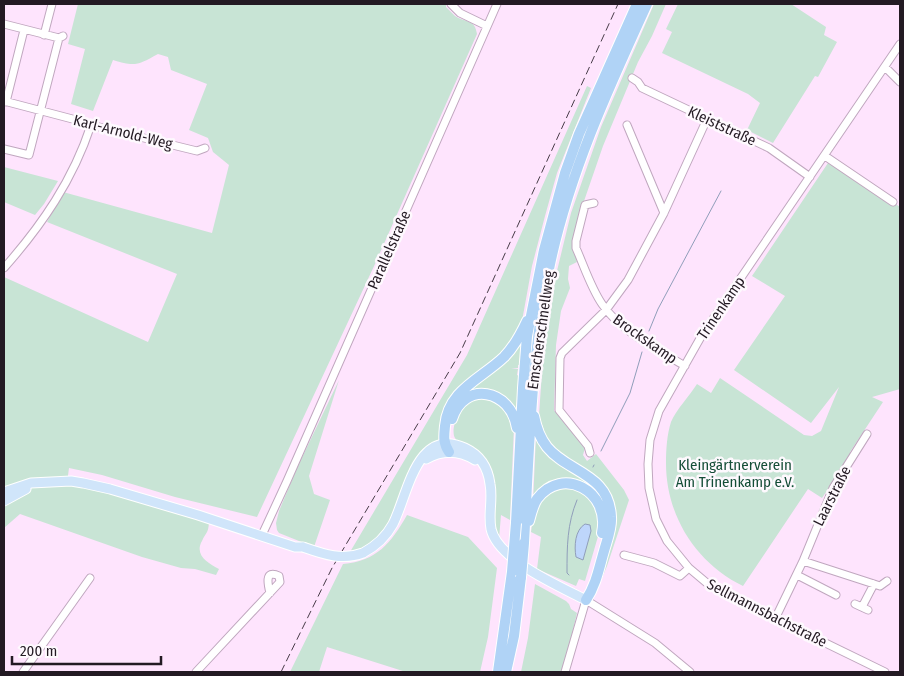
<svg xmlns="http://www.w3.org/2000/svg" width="904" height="676" viewBox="0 0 904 676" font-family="'Fira Sans Condensed',sans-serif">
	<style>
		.green { fill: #c8e4d5 }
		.water { fill: #bed6fb; stroke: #909eba }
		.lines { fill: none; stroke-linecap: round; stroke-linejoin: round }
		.stream { stroke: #909eba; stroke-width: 1 }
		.minor-casing { stroke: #c0a7bf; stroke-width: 9 }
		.major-casing { stroke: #fff; stroke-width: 11 }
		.highway-casing { stroke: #fff; stroke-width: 12 }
		.minor { stroke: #fff; stroke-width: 7 }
		.major { stroke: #d0e5fa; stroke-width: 9 }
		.highway { stroke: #b0d3f6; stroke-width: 10 }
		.rail { stroke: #483c48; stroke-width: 1; stroke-dasharray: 8 4; stroke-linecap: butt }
		.major-bridge-casing { stroke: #fff; stroke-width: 11; stroke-linecap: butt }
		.highway-bridge-casing { stroke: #fff; stroke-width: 12; stroke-linecap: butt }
		.major-bridge { stroke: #d0e5fa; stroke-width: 9 }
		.highway-bridge { stroke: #b0d3f6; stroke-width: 10 }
		.labels { text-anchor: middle; stroke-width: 5; stroke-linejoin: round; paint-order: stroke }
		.street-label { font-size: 15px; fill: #231a23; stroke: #fef9fe }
		.park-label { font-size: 15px; fill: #144d37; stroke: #fef9fe }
	</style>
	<rect width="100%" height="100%" fill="#fee4fd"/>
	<!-- green -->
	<path class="green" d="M78,4H446V7C449,10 452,13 455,16C466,23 475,19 477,34L375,264L257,517L175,497L102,475L69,468L67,483L82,485L209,523C208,534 206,532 202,541C194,555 208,563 219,569L216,575L195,569L181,568L142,557L20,514L4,528V277L148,342L177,274L47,222L63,192L212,233L229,165L213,152L208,138L189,130L207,84L171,70L168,57L158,54C138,65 135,67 113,60L93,111L71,104L85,49L68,44Z
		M654,4H666L652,36L638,62L603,146L583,204L574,250L577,262L569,266L568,279L570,288L561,311L556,345L554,411L557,412L585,448L583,455L587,461L596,454L624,490L629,500L607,566L596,593L613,504L558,452L546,437L539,415L543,357L556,275L571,213L601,127Z
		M678,4H791L826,27L824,35L837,42L818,77L815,76L773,143L747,130L760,103L748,94L662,53L672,32L666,29Z
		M587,86L591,88L557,173L545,216L532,266L522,321L517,333L506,350L444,411L439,439C431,450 419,451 411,466C394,500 395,541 350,552L467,355Z
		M830,160L900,207V389L872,397L883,402L850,452L852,454L822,498L808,489L743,586C696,563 666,516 666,463C666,450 667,434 671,422C676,410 690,395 697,384L711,393L720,378L804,435L812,436L821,431L839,387L811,423L734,370L785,296L752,276Z
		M4,167L58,181L44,204L35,215L4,202Z
		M523,335L519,365H518V368H511L518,369L517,375L519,376L516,414L499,395L456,404Z
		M339,380L309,476L314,494L330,500L314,547L279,533L277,530L276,523L279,511L297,468Z
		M480,397L501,403L514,427L510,520L501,515L499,539C488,518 499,496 493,474C486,446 462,451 455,438C450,430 459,408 466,403C470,400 476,399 480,397Z
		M536,434L584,477L602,495L605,510L568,482L533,502Z
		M562,487L580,489L599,509V533L585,581L579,579L576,586L537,569L541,537L531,532L533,517L543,496Z
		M407,515L468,537L497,568L488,637L480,672H406L327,647L319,672H290L343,564C377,561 391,543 407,515Z
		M535,584L566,601L569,604L571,609L577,613L569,647L562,672H521L528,638Z"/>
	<!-- water -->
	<path class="water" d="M585,524L590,525L591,531L583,560L576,557C574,546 575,530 585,524Z"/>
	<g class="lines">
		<!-- stream -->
		<path class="stream" d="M649,331L658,309L721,191
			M601,451L630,393L642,352
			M593,467L594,465
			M569,575L567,573C567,547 567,524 577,500"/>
		<!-- minor casing -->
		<g class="minor-casing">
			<path id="minor" d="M451,4L460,13L487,26
				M4,24L59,38
				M44,35L52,4
				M885,67L900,82
				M632,78L638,82L642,88L769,148L810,177
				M4,101L80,121L91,125L197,151L205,148
				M6,102L24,30
				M627,125L664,213
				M4,149L29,155L59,38L63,36
				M825,156L893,202
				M594,203L585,205L576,241V248C584,266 591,288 602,304C620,331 658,350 685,366
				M4,268C42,225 73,180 91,125
				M590,453L588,446L559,410L560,358L562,353L606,310L628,280L664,213L707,119
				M262,535L287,481L497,4
				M624,555L654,563L680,576L689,568
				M803,561L833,488L867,434
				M797,575L836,595
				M855,604L868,610
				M862,607L874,584
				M775,619L803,561L874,584L880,586L887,581
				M23,672L90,578
				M196,672L280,582L279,576C264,569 268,585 270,593
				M565,672L586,600L655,643L690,672
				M885,672L733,598L708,584L689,568L667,541L656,519L649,488L648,464L650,440L659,411L702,335L900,44"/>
		</g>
		<!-- major casing -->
		<g class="major-casing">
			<path id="major" d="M426,459C442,450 459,450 475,460
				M4,492L31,483L71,481L83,483L110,489L198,515L295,547H303
				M4,501L26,489
				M363,553C376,546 386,537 393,524C408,495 416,426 465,448C480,455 488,468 490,484C493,499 488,514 491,529C498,560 559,586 586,600"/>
		</g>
		<!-- highway casing -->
		<g class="highway-casing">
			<path id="highway" d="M534,416C536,427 540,438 547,447C568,473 609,473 611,517C612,528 607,540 604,551C599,568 596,585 586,600
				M452,419C464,380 511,389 517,428
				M449,452C443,443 444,436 445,426C448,390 481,379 504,357C514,347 521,334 527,321
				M529,521C531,513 533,505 537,499C562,465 611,491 602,533
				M516,523L523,388L527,336L544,250L565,173L579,134L637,4
				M524,543C529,452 531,359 549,269C568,176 608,89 647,4
				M498,672L512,572
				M506,672L514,636L521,577"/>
		</g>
		<!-- minor -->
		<use href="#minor" class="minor"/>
		<!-- major -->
		<use href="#major" class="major"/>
		<!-- highway -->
		<use href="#highway" class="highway"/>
		<!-- rail -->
		<path class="rail" d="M281,672L332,568L460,353L618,4"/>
		<!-- major-bridge casing -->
		<g class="major-bridge-casing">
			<path id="major-bridge" d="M303,547C323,554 342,561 363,553"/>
		</g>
		<!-- highway-bridge casing -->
		<g class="highway-bridge-casing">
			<path id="highway-bridge" d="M512,572L516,523
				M521,577L524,543"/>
		</g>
		<!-- major-bridge -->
		<use href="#major-bridge" class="major-bridge"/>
		<!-- highway-bridge -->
		<use href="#highway-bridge" class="highway-bridge"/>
	</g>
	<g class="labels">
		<!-- street labels -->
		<g class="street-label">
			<text transform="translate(722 126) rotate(25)" y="5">Kleiststraße</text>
			<text transform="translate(123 132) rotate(14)" y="5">Karl-Arnold-Weg</text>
			<text transform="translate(389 250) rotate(-66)" y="5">Parallelstraße</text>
			<text transform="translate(721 308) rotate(-56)" y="5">Trinenkamp</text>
			<text transform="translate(541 330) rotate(-82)" y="5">Emscherschnellweg</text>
			<text transform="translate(645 339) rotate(35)" y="5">Brockskamp</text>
			<text transform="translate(832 496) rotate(-63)" y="5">Laarstraße</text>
			<text transform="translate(767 613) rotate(27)" y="5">Sellmannsbachstraße</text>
		</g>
		<!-- park labels -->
		<g class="park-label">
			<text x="735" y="470">Kleingärtnerverein<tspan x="735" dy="17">Am Trinenkamp e.V.</tspan></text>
		</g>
	</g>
	<!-- border -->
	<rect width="904" height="676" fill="none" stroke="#231a23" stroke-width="10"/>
	<!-- scale -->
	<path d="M12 656v8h149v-8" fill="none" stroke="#231a23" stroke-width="2.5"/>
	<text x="20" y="656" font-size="15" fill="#231a23" stroke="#fef9fe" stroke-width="4" paint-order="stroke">200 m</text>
</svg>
